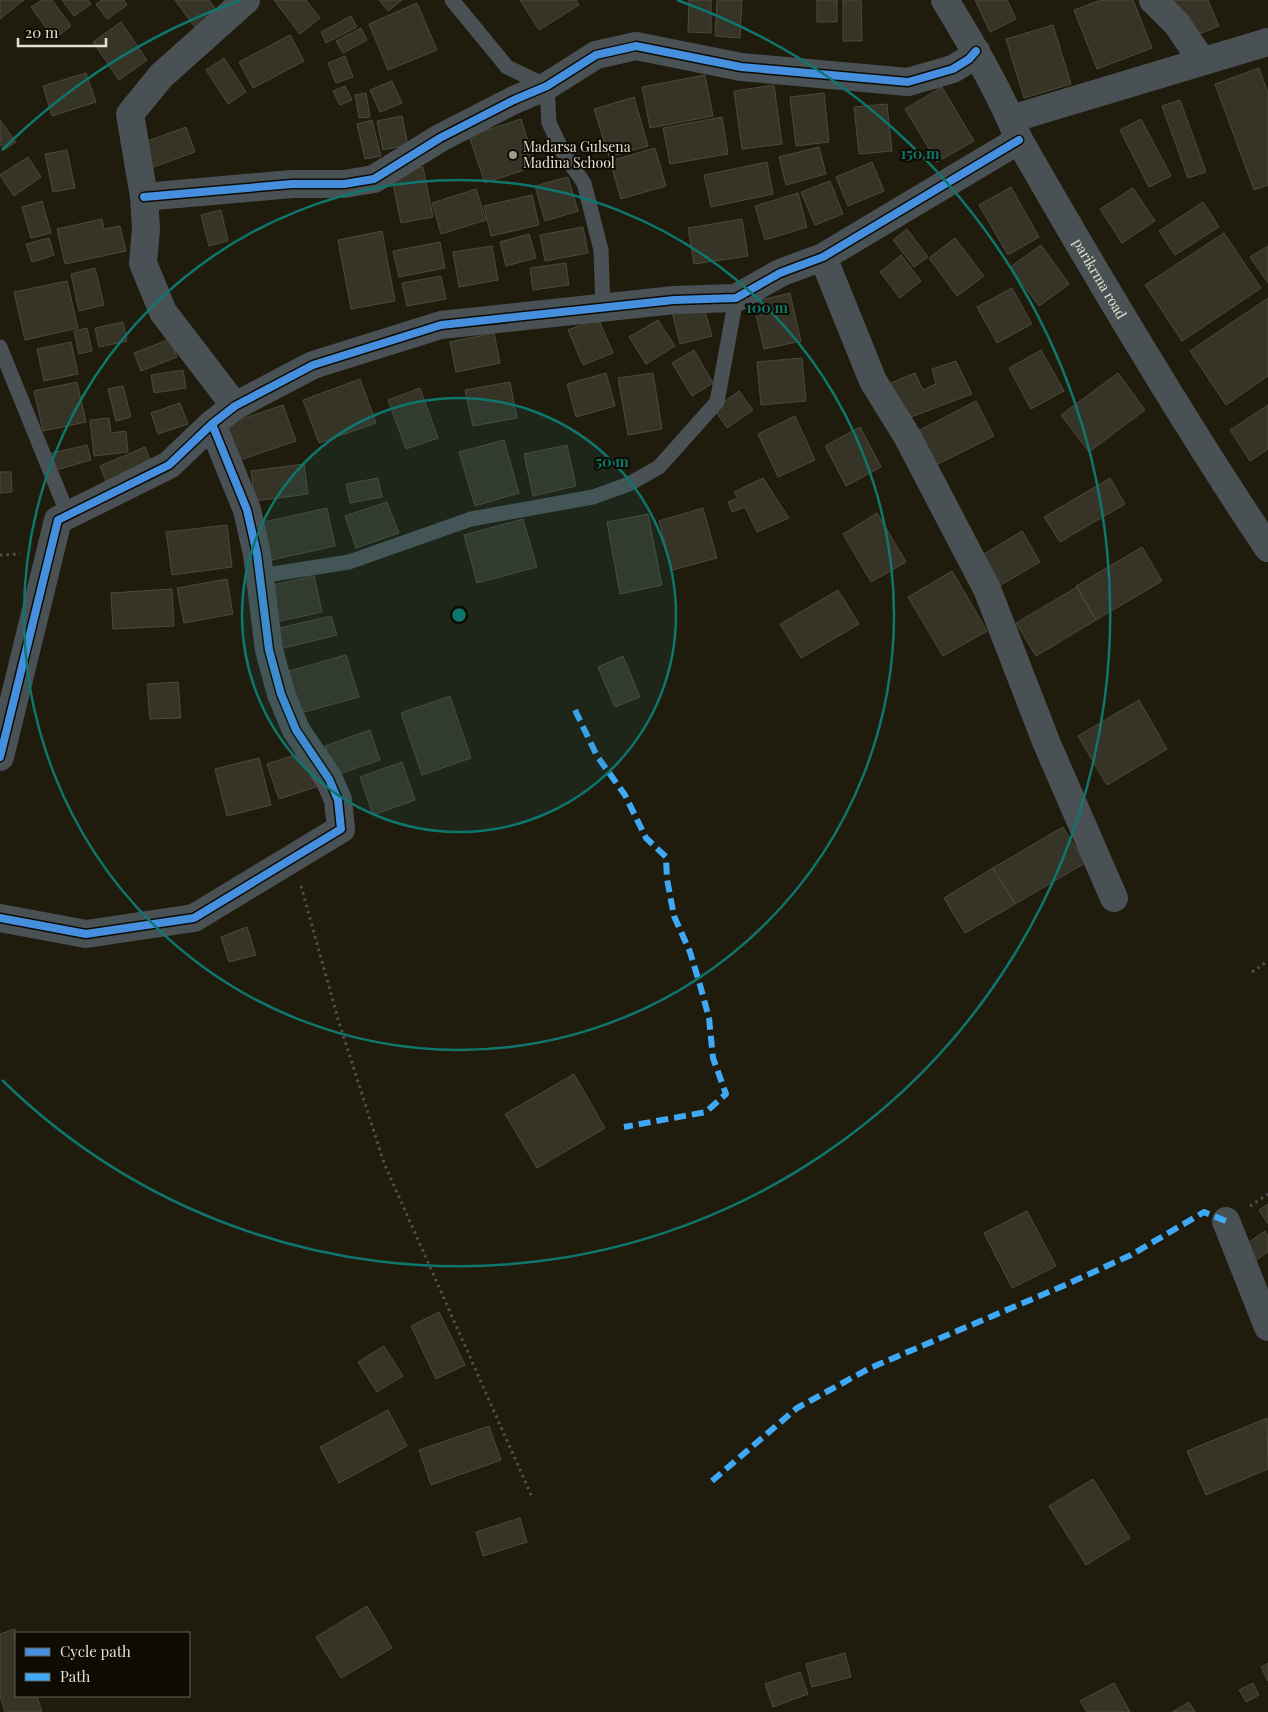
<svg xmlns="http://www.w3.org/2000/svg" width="1268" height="1712" viewBox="0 0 1268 1712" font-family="'Playfair Display',serif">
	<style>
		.building { fill: #363427; stroke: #4c4a3d }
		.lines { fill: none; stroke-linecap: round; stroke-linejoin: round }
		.path { stroke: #4c504e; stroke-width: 3; stroke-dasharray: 2.5 4; stroke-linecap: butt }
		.service { stroke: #4a5155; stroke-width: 15 }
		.minor { stroke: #4a5155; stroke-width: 28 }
		.tertiary { stroke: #4a5155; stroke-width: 28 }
		.quiet { stroke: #3fa9f5; stroke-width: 6; stroke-dasharray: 12 6; stroke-linecap: butt }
		.cycleway-casing { stroke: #0d0b02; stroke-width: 11 }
		.cycleway { stroke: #468fdf; stroke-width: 8 }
		.ring { fill: none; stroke: #0f766e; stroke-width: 2.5 }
		.poi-dot { fill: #a09c8c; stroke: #0d0b02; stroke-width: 2 }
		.labels { text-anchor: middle; stroke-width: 4; stroke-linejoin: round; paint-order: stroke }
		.poi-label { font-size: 14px; fill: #e5e1d1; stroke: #0d0b02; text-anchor: start }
		.street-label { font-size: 14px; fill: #e5e1d1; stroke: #0d0b02 }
		.centre { fill: #0f766e; stroke: #0d0b02; stroke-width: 2.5 }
		.ring-label { font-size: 15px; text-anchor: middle; font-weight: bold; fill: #0f766e; stroke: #0d0b02; stroke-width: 4; stroke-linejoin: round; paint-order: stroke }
	</style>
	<rect width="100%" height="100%" fill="#1f1c0d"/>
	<!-- building -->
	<path class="building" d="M0,0H24L0,19Z
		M42,0H52L71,26L54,39L31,7Z
		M62,0H88L91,4L74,16Z
		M102,0H124L127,5L107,19L96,4Z
		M175,0H209L219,14L197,30Z
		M274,0H306L320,18L300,34Z
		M379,0H402L388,11Z
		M520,0H576L579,5L539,30Z
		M689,0H711V33L688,32Z
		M717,0H742L740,38L715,36Z
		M817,0H837V22H817Z
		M843,0H861L862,41H843Z
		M975,0H1007L1016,19L990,32Z
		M1101,0H1133L1152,48L1097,69L1074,10Z
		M1174,0H1208L1219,26L1189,38Z
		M417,3L437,50L388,70L369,24Z
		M351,16L357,27L326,43L321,32Z
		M121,22L147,60L119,80L93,42Z
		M1053,25L1071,84L1024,98L1006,39Z
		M361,28L367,40L343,53L336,41Z
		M290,35L304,61L253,88L239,62Z
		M345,56L353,77L336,83L328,63Z
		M224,58L246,92L228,104L206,70Z
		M1259,68L1268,93V185L1254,190L1215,84Z
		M86,73L96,102L52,116L43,86Z
		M705,75L713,116L650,128L642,87Z
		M392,81L402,103L380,112L370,90Z
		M774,85L782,144L742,149L734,91Z
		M345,86L352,100L340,105L333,91Z
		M942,87L974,141L937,162L905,109Z
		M366,93L370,117L359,118L355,95Z
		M824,93L829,142L796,146L790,97Z
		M634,97L648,146L609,157L594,109Z
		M1180,100L1206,172L1188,178L1162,106Z
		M887,104L892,151L859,154L854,107Z
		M402,116L408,145L383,150L377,121Z
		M722,117L728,154L670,164L663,128Z
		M521,119L536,166L485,183L469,136Z
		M1141,119L1171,176L1149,187L1120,130Z
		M0,120L16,142L4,150L0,144Z
		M372,120L381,156L365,159L357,124Z
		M186,127L195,152L151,168L142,143Z
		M819,147L826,174L786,185L779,157Z
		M655,148L666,186L621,199L610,161Z
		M67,150L75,188L53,192L45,154Z
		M28,157L41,177L14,196L0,175Z
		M767,162L773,194L711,207L704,175Z
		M872,162L884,191L848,206L836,177Z
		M423,167L433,217L401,223L391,173Z
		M568,177L578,211L545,221L535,186Z
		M830,181L843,214L815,225L801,192Z
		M1011,187L1039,237L1008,255L979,205Z
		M1133,188L1155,221L1122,243L1100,209Z
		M476,189L486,220L441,234L432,203Z
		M798,193L807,227L765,240L755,206Z
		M532,195L539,225L491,236L484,206Z
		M42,201L51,233L31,238L22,207Z
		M1203,202L1219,227L1175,255L1159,231Z
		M221,210L228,241L209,246L201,215Z
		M102,219L104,229L120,226L126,251L65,264L57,229Z
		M742,219L748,256L694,264L688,228Z
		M583,227L588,253L545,261L540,235Z
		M907,229L928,257L914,267L893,240Z
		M382,231L395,301L351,309L338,240Z
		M1224,233L1261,288L1182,341L1145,285Z
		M529,234L536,258L506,266L500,242Z
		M49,238L54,255L32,262L26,244Z
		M955,238L984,276L957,296L929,258Z
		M440,242L445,268L399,277L393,251Z
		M1041,245L1069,284L1039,306L1010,267Z
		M492,246L498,280L459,287L453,252Z
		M1268,246V283L1250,257Z
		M901,255L921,281L900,298L880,272Z
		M566,263L569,285L533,290L530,268Z
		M95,268L104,305L79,311L71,274Z
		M441,276L446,299L407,306L402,283Z
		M67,281L78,328L25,340L14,292Z
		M1012,288L1032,324L997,343L977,307Z
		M790,293L801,341L764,349L753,302Z
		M1268,298V376L1226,405L1190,351Z
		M703,304L712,336L680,344L672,312Z
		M598,318L613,353L583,365L568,330Z
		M658,320L675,346L646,364L629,337Z
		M123,322L127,341L99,347L95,328Z
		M87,328L92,351L79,354L74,331Z
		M494,333L500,363L456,372L450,342Z
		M170,339L177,357L141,371L134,353Z
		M71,342L78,374L44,381L37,349Z
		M694,350L713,383L692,396L672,363Z
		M1041,350L1064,391L1031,409L1009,368Z
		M802,358L806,401L761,405L757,362Z
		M956,361L972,394L903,420L886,385L915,373L923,390L936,384L932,369Z
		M183,370L186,388L154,393L151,375Z
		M606,373L615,406L576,417L567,384Z
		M653,373L662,429L628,435L618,378Z
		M1118,373L1145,410L1089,452L1061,415Z
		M360,379L376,423L319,443L303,400Z
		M77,382L86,422L43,431L34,391Z
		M510,382L517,418L473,426L465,390Z
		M123,386L131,417L116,421L108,389Z
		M420,388L438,438L406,449L388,400Z
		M739,391L753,410L727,428L714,409Z
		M976,401L994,436L934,466L916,432Z
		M180,403L188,424L158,434L151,413Z
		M283,405L296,441L240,460L227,424Z
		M1268,405V449L1250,461L1230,430Z
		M795,416L815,460L778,477L758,434Z
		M109,418L111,433L126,431L128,452L94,456L90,420Z
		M860,427L881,467L846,486L825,446Z
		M504,440L519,493L475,506L459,452Z
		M87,445L91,460L53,471L48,454Z
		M567,445L576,486L533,496L524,454Z
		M145,447L151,462L106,481L100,466Z
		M304,464L308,494L255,501L251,471Z
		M0,472H11L12,492L0,493Z
		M378,478L382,497L350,503L346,484Z
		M763,478L789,518L757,532L745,507L732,512L728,502L738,498L734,492Z
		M1110,478L1125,504L1060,542L1044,517Z
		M387,502L399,533L356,548L345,516Z
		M327,508L335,546L267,561L259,523Z
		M703,508L717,558L672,570L659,521Z
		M877,513L906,562L871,582L843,534Z
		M648,514L662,585L620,594L607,522Z
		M523,519L537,567L477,583L464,535Z
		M227,525L232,567L172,575L166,532Z
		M1022,531L1040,562L994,589L976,559Z
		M1142,547L1162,581L1096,620L1076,586Z
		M952,571L987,631L943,656L908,597Z
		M314,576L322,612L276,622L267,586Z
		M227,579L233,614L184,623L177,588Z
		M1077,587L1096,620L1036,656L1016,623Z
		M172,589L174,626L113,629L111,593Z
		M838,590L859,624L801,658L780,624Z
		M331,616L337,635L280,649L275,629Z
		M346,655L359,697L301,713L289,671Z
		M623,656L640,697L615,707L598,667Z
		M178,682L181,718L150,719L147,684Z
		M450,696L471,758L422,775L401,713Z
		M1139,700L1167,749L1107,785L1078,736Z
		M370,730L380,760L336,775L325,746Z
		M304,752L316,787L279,799L267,764Z
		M259,758L271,805L227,816L215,769Z
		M402,762L415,800L373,815L360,777Z
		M1063,827L1085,863L1015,904L993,868Z
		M993,868L1015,904L965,933L944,898Z
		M247,927L256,955L229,962L221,937Z
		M574,1074L605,1128L537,1168L505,1114Z
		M1268,1204V1224L1259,1210Z
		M1027,1211L1056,1266L1012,1288L984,1233Z
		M1265,1231L1268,1236V1252L1256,1260L1246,1244Z
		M439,1312L465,1365L436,1379L411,1326Z
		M384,1346L403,1376L377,1392L358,1362Z
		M388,1410L407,1446L339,1483L320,1447Z
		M1267,1418L1268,1469L1206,1495L1187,1451Z
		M489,1426L501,1460L431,1485L419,1450Z
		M1093,1479L1130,1538L1086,1565L1049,1506Z
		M520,1518L527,1542L483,1556L476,1532Z
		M367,1606L392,1648L341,1678L316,1637Z
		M15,1629L16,1696H37L42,1712H5L0,1696V1634Z
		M845,1653L851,1677L812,1687L806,1664Z
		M1268,1663V1681L1261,1667Z
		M800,1672L808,1694L773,1707L765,1684Z
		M1114,1683L1130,1712H1087L1080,1701Z
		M1253,1683L1259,1695L1246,1702L1239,1690Z
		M1189,1702L1195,1712H1172Z"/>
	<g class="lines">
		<!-- path -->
		<path class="path" d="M0,555L20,554
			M301,886L338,1019L384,1163L532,1497
			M1252,972L1268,961
			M1250,1206L1268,1194"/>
		<!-- service -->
		<path class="service" d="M452,0L507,67L547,86L549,123L565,156L584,183L601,250L603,309
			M0,347L68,515
			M260,576L349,562L471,519L593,497L629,484L659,467L717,402L736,298"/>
		<!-- minor -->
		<path class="minor" d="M1153,0L1177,24L1202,61
			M1011,119L1268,42
			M144,197L292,184H344L374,179L440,138L514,100L547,86L596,55L636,46L741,67L908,82L953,69L969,59L976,51
			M823,257L873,381L907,436L987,589L1047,744L1114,898
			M235,406L163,312L143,263L146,229L144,197L130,114L161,76L246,0
			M0,757L58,520L169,465L212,424L235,406L313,365L441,325L674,300L736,298L780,273L823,257L1019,140
			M0,918L86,934L194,918L341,829L338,800L329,779L296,730L281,694L269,650L257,554L247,510L212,424
			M1226,1221L1268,1327"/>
		<!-- tertiary -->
		<path class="tertiary" id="s1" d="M945,0C972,45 1000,91 1019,140C1098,278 1179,415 1268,548"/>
		<!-- quiet -->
		<path class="quiet" d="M575,710L597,756L625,795L646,838L666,857L667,879L674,916L690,952L700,985L709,1018L713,1058L726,1094L706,1112L624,1127
			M712,1481L797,1408L870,1368L1063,1286L1131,1255L1204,1212L1226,1221"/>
		<!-- cycleway casing -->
		<g class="cycleway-casing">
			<path id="cycleway" d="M144,197L292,184H344L374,179L440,138L514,100L547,86L596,55L636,46L741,67L908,82L953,69L969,59L976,51
				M0,757L58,520L169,465L212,424L235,406L313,365L441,325L674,300L736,298L780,273L823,257L1019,140
				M0,918L86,934L194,918L341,829L338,800L329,779L296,730L281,694L269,650L257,554L247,510L212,424"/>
		</g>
		<!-- cycleway -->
		<use href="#cycleway" class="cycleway"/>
	</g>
	<!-- distance rings -->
	<circle cx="459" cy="615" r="217" fill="#0f766e" fill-opacity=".12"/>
	<g class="ring">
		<circle cx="459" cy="615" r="217"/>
		<circle cx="459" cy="615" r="435"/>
		<path d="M2 150A652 652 0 0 1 241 0M677 0A652 652 0 1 1 2 1080"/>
	</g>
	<!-- markers -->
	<circle class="poi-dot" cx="513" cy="155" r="5"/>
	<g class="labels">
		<!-- poi labels -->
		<g class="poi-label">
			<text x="523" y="152">Madarsa Gulsena<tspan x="523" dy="16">Madina School</tspan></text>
		</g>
		<!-- street labels -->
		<g class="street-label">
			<text dy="5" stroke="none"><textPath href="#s1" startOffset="319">parikrma road</textPath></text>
		</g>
	</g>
	<circle cx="459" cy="615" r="8" class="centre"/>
	<g class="ring-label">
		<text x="920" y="159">150 m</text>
		<text x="767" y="313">100 m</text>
		<text x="612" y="467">50 m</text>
	</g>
	<!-- legend -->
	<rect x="15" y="1632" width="175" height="65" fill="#0d0b02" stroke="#636155"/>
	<rect x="25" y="1648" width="25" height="8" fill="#468fdf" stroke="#636155"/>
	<text x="60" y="1657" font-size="15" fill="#e5e1d1">Cycle path</text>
	<rect x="25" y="1673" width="25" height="8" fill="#3fa9f5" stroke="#636155"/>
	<text x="60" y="1682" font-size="15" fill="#e5e1d1">Path</text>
	<!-- scale -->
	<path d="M18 38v8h88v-8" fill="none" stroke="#e5e1d1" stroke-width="2.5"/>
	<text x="25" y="38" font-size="15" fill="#e5e1d1" stroke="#0d0b02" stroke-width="4" paint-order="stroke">20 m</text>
</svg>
